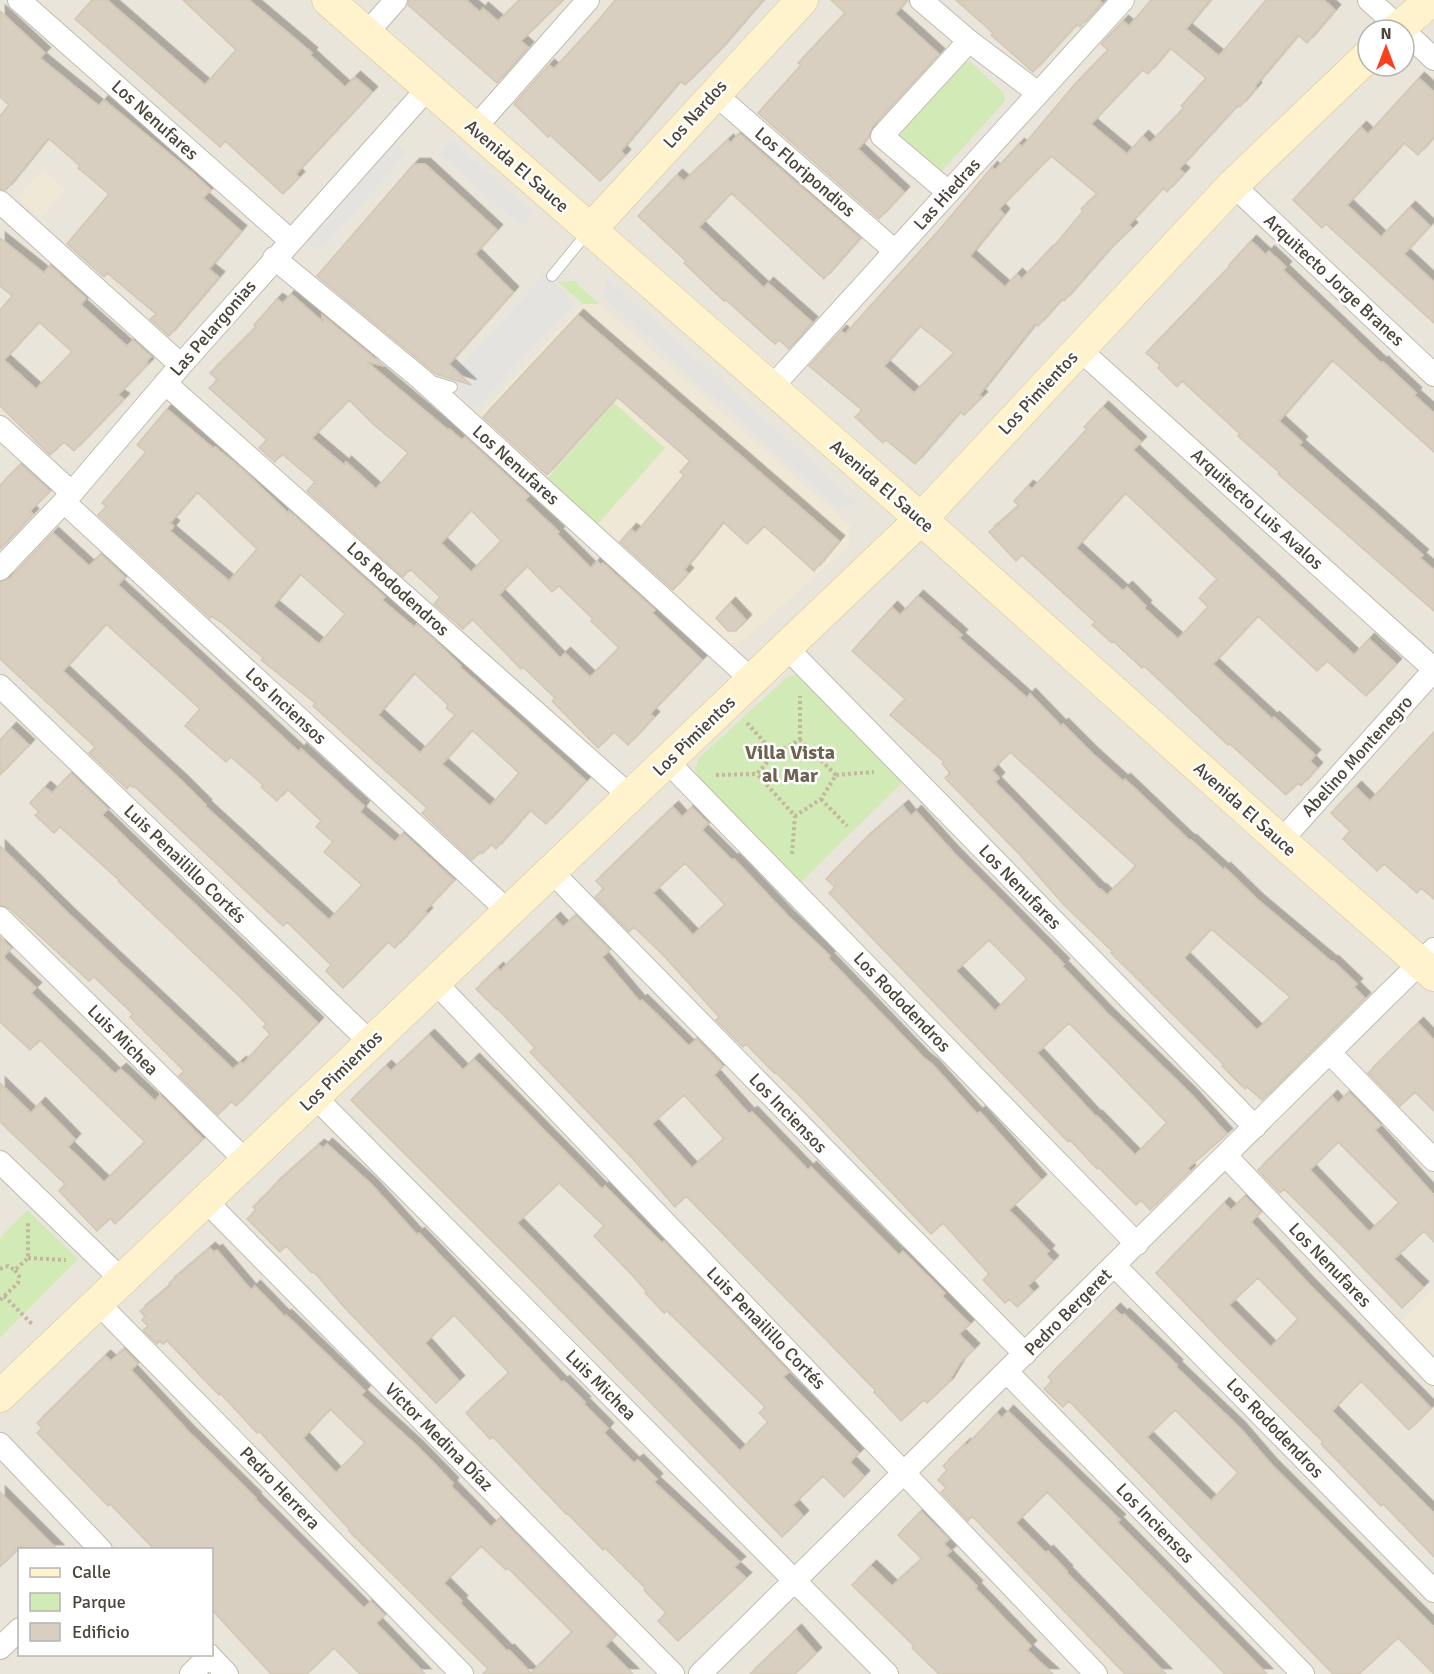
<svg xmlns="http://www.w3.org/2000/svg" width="1434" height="1674" viewBox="0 0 1434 1674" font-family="Signika,sans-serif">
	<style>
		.residential { fill: #eae5da; fill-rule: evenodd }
		.education { fill: #efe8d6 }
		.green { fill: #d2eab5 }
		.parking { fill: #e5e3e0 }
		.building { fill: #d8cfc1; stroke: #d3c7b4; stroke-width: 1.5; fill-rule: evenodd; filter: url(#shadow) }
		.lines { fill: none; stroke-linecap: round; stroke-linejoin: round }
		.lane-casing { stroke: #c2bbae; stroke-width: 12 }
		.street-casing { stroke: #c2bbae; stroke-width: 24 }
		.secondary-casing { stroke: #d6c79b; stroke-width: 33 }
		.path { stroke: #c4b79f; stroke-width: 4; stroke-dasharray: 3 3; stroke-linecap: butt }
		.lane { stroke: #fff; stroke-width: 10 }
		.street { stroke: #fff; stroke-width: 22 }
		.secondary { stroke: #fff3cd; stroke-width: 32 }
		.labels { text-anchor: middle; stroke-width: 5; stroke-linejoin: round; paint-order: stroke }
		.street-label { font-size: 18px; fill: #4b4439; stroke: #fff }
		.neighbourhood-label { font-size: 20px; font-weight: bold; fill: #6e6250; stroke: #fff }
	</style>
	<defs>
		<filter id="shadow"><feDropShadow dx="5.5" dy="-5.5" stdDeviation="0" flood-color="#0004"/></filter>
	</defs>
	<rect width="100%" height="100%" fill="#f6f3ec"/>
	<!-- residential -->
	<path class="residential" d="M0,0H1434V1674H0ZM1368,30H1404V66H1368ZM20,1550H212V1654H20Z"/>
	<!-- education -->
	<path class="education" d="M43,170L66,190L40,218L17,198Z
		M583,304H599L850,526V545L740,643H719L480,415Z
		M1434,1289V1360L1398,1324Z"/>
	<!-- green -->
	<path class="green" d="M969,61L1004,93L1005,101L939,174L892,134L961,62Z
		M574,281L599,304H583L558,282Z
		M614,403L665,448L596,526L546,480Z
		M797,674L906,779L800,883L698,779L695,769L699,758L787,677Z
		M27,1210L78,1259L0,1338V1238Z"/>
	<!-- parking -->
	<path class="parking" d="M451,139L533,213L522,227L438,153Z
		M394,141L407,153L320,251L304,243Z
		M545,274L575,303L475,409L447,381Z
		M607,278L858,503L839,509L604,298Z"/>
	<!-- building -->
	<path class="building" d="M92,0H107L205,85L236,50L183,0H249L312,53L310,55L345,87L355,77L372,92L296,174L299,177L283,194L225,141L220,147L75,19Z
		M409,0H466L480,12L483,8L498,21L520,0H563L521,41L528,47L497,83L408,5Z
		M615,0H763L719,51L685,85L680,81L621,151L625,155L600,181L550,135L548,137L514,104L549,65L554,69L596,23Z
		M831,0H907L895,14L939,54L872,127L869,136L858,149L904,192L879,219L758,113L801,65L798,63L845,13Z
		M956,0H1099L1102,3L1080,27L1077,24L1033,72L991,35L993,33Z
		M1151,0H1210L1186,29L1219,56L1266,0H1324L1335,10L1307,43L1298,35L1255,86L1256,88L1240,107L1238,105L1179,169L1184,173L1167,192L1163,188L1129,225L1132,228L1108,251L1064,301L1062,299L1038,326L1035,324L979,395L982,397L964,415L960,412L915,464L886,440L883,443L855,417L862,410L809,366L841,331L845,334L940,229L992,167L995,170L1019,144L1022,147L1075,84L1108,50L1101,44L1123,21L1129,26ZM1170,48L1206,78L1181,106L1184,108L1150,143L1143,136L1127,154L1091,124L1142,70L1148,74ZM1051,156L1097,194L1081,209L1083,211L1049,252L1048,251L1022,279L1017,274L1005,287L970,256L1004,214L999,209ZM920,326L954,353L914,393L884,366Z
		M0,11L45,53L40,58L99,106L104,100L194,174L211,190L203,198L241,231L209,269L219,277L169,336L150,319L156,314L107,273L104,277L67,244L109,194L78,168L80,166L48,138L6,190L0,189V116L9,105L0,97Z
		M1419,78L1434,92V137L1418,155L1404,143L1347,205L1381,237L1410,207L1430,226L1404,254L1434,282V323L1326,224L1322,228L1293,200L1361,127L1368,134Z
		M739,133L860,238L824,279L731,193L699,227L764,288L768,283L812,322L789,349L779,340L775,344L726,300L724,301L684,263L686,261L638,216L677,175L684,181L728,140L731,143Z
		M414,164H425L497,230L475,254L513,292L449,364L471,385L436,374L317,276Z
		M0,238L44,273L50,265L86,298L81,305L127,346L133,340L151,356L146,363L148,364L118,395L124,399L74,451L64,442L50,455L0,406V310L12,296L0,286ZM39,322L72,352L36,389L4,360Z
		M1251,241L1266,255L1269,251L1286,267L1283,270L1381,363L1383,362L1416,393L1414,395L1434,413V452L1332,360L1279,421L1302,442L1299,445L1423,555L1420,558L1434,570V611L1278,474L1280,473L1238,436L1240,434L1182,381L1177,387L1158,368L1160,365L1146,353L1230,266L1229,265Z
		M291,294L323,322L322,315L384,366L367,362L448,430L449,429L462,440L465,437L529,496L525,500L559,532L557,534L591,568L597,561L601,565L603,563L655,610L652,613L702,660L650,714L654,717L628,745L614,732L598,748L552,701L555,698L523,667L521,669L472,619L463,629L434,604L440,597L410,569L403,577L307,491L315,482L282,454L275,462L259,448L267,440L209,388L218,380L210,373L256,327L254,325L277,299L283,303ZM349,400L374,425L408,453L376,489L346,462L344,465L312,438ZM471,510L501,541L471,572L441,543ZM527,566L552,592L559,586L593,619L591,621L619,648L590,677L565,653L560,658L499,595Z
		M578,315L839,541L814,571L764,526L747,544L723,522L684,570L688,573L673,590L620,542L631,529L636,533L684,475L680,472L690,461L617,397L547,475L483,417Z
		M1103,407L1141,442L1133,450L1354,655L1369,639L1396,664L1366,696L1327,661L1317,671L1258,616L1213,664L1272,719L1274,717L1315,755L1310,761L1317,768L1301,786L1298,783L1286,795L1230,744L1228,745L1144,666L1142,668L1113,641L1112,643L1092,625L1095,622L1022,555L1016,561L989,532L1019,506L1014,501L1028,486L1032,489L1087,429L1084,427ZM1125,493L1217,579L1199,598L1208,607L1178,639L1144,608L1146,606L1127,587L1123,591L1076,548Z
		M167,409L213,448L215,447L241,468L288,513L289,511L385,597L382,600L414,627L417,624L444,649L461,666L460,667L586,781L546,824L530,810L496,849L491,844L482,854L480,852L472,860L422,813L427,808L313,706L315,703L261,660L263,658L221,622L211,616L210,618L98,515L107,506L102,503L146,452L137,445ZM197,492L257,549L229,581L170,531L174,526L170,523ZM300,574L345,614L319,644L273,606ZM414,673L448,705L446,708L455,715L420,753L378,715ZM472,730L519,773L490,806L442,764Z
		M21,464L50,491L30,511L33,514L0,549V485Z
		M53,533L89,566L101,554L125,577L118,585L299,752L301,749L364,806L360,812L395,842L403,833L454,880L425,911L427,913L395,948L388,942L343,988L326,971L331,965L287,922L283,926L134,786L133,787L130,785L127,789L89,753L95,747L0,659V582L10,578ZM106,624L200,709L185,726L226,762L231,757L263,785L261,787L277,801L287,789L321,821L316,827L333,842L324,852L362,885L329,920L205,806L206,805L182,781L63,671Z
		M918,596L962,635L959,638L1027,698L1030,694L1061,726L1063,724L1093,754L1123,781L1125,779L1190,841L1191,840L1224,870L1225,868L1258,900L1332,962L1333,961L1357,984L1354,987L1365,998L1262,1100L1247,1087L1245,1089L1222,1066L1224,1065L1111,953L1113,952L1064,905L1020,855L945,778L950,773L942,764L944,762L890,715L905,699L852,651L892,607L900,615ZM1010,752L1136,866L1107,895L1101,889L1100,890L995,782L999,778L992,770ZM1211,929L1290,997L1257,1030L1184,958Z
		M730,603L746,620L736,631H728L716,618Z
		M11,728L29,745L0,775V740Z
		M1434,732V899L1421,888L1417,893L1384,864L1377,871L1343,839L1350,831L1331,813L1356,787L1370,801Z
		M71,773L108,809L102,815L318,1023L236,1106L231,1101L218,1115L179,1076L184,1071L130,1017L133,1014L94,977L89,981L9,908L0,905V846L70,915L233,1069L241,1062L243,1064L270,1034L263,1027L266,1024L240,997L118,881L119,880L60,827L54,833L35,815L39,812L30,803L45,787L52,793Z
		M903,806L911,816L916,811L953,852L1064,964L1062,966L1107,1013L1190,1093L1227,1134L1188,1168L1190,1171L1150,1210L1141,1200L1136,1205L1098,1167L1097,1169L1070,1140L1068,1142L829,893L835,887L826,879L863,841ZM989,940L1027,979L995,1011L956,971ZM1069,1023L1167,1123L1135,1155L1097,1116L1096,1117L1037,1053Z
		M673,807L682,817L692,807L708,823L702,830L732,860L734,859L788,916L830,956L828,958L923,1057L933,1065L977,1114L980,1112L1041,1180L1009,1210L1049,1251L1046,1254L1053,1261L1028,1286L1033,1292L1017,1307L1009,1299L1005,1303L983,1280L989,1274L943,1223L931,1234L797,1093L775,1072L774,1073L746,1044L743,1047L716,1020L719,1017L664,956L634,927L629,932L595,897L604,889L596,881ZM685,863L725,905L693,935L653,893Z
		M576,915L610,950L602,957L640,1002L642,1000L689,1046L697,1039L723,1066L714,1075L749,1114L752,1112L808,1170L811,1167L899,1255L903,1251L945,1293L942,1296L970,1324L959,1334L974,1349L960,1363L948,1383L927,1403L924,1400L901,1421L874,1392L875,1390L686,1196L675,1207L633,1159L530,1052L535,1048L497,1008L496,1009L476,989L498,968L500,971L555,918L563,927ZM684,1095L724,1139L692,1168L652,1124Z
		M0,937L11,948L3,957L36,988L31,993L115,1074L121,1069L155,1101L160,1095L203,1139L115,1224L110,1218L97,1231L59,1191L65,1184L0,1122V1083L31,1113L40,1103L75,1139L68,1147L104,1182L145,1142L40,1040L30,1050L0,1022Z
		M1418,1023L1434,1040V1111L1415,1092L1400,1106L1368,1073Z
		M429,1035L463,1070L474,1059L602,1189L605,1186L662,1243L664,1241L789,1372L783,1377L859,1453L850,1462L864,1476L844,1497L823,1476L793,1505L803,1516L782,1537L520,1269L351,1100L386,1066L391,1071ZM559,1183L604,1226L594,1236L631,1274L647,1292L645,1293L664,1313L667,1311L765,1407L759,1413L768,1422L740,1451L517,1223Z
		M1349,1092L1381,1125L1375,1130L1434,1195V1242L1424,1231L1394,1259L1423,1287L1402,1308L1342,1246L1284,1189L1280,1193L1258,1170L1332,1096L1338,1103ZM1338,1142L1399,1203L1369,1232L1310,1170Z
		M327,1144L372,1185L417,1235L419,1233L562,1383L564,1381L585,1402L583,1403L608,1428L604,1433L634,1463L638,1460L657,1479L654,1482L740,1562L734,1567L746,1578L678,1641L658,1621L666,1613L644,1590L645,1588L605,1548L603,1550L567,1513L566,1514L493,1437L490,1439L466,1413L509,1373L454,1315L425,1343L459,1381L436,1403L345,1308L314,1272L312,1273L286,1246L280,1252L247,1219L256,1210L253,1207L274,1187L273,1186L319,1145L323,1148Z
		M1245,1196L1261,1212L1251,1222L1308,1283L1431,1408L1409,1430L1361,1381L1332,1411L1434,1513V1557L1383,1504L1381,1506L1321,1444L1323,1442L1224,1344L1156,1273L1224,1203L1231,1210ZM1258,1278L1298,1319L1271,1347L1229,1305Z
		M210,1248L214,1252L217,1250L251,1290L255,1286L285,1317L286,1315L365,1391L361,1395L418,1447L453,1483L451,1486L491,1527L500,1518L616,1635L605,1646L633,1674H483L488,1669L349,1531L350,1530L259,1431L257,1433L220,1393L219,1395L167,1341L163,1344L160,1341L157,1344L143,1330L148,1326L142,1320L145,1317L140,1311L171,1285L169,1283ZM330,1409L365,1443L336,1473L303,1438ZM481,1546L506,1570L508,1568L572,1632L531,1673L509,1650L507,1651L460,1603L462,1601L444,1583Z
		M1115,1309L1122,1316L1124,1314L1177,1365L1176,1367L1240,1428L1271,1464L1434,1627V1674L1398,1638L1359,1674H1333L1069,1401L1063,1407L1044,1389L1052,1381L1048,1377ZM1175,1410L1238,1473L1211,1501L1147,1437Z
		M124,1349L138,1363L131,1370L188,1431L256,1498L255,1499L364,1608L371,1601L385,1615L376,1623L425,1674H360L334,1648L307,1674H271L212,1610V1550H155L110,1504L108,1506L37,1433L42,1428L37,1423L105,1356L111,1361Z
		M1008,1411L1120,1520L1117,1522L1267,1674H1225L1047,1492L1016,1523L1046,1553L1048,1551L1067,1571L1066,1572L1166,1674H1125L972,1516L968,1521L941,1492L946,1488L938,1480L947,1470L943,1466L965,1444L966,1446L997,1413L1002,1418Z
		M0,1492L58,1550H24L21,1546L0,1567Z
		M921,1511L949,1539L944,1544L951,1551L946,1555L977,1586L975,1588L1031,1646L1027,1650L1053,1674H939L912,1648L914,1646L852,1585L871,1566L892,1586L922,1559L898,1535Z
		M796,1630L816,1653L795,1674H750Z"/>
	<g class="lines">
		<!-- lane casing -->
		<g class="lane-casing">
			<path id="lane" d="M552,276L588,232
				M432,381L452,387"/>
		</g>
		<!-- street casing -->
		<g class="street-casing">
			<path id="street" d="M19,0L291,241
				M921,0L969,41L1038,93
				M1369,0L1402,30
				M1404,31L1434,59
				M366,34L396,0
				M714,93L895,251
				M474,129L588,0
				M1233,185L1434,375
				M948,192L882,136L969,41
				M0,202L181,365
				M274,258L420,378L752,680
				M1079,349L1434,669
				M165,383L630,796
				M771,388L1123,0
				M0,427L71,492
				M64,502L509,912
				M0,569L64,502L181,365L428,88
				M786,647L1255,1127
				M0,686L371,1043
				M667,761L1137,1244
				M1281,841L1434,670
				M551,871L1025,1354
				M0,918L246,1161
				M435,982L1096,1674
				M1330,1053L1434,1160
				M314,1096L887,1674
				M1226,1156L1434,1374
				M0,1162L122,1280
				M205,1200L673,1674
				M1115,1266L1434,1591
				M98,1303L462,1674
				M1007,1372L1303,1674
				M0,1444L101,1550
				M0,1648L20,1629
				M208,1654L227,1674
				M191,1674L209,1656
				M700,1674L1434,949"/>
		</g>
		<!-- secondary casing -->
		<g class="secondary-casing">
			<path id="secondary" d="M328,0L921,519L1281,841L1434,975
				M1396,30L1432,0
				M590,230L802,0
				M0,1396L921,519L1233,185L1368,56"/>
		</g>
		<!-- path -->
		<path class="path" d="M747,723L774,753
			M800,740V696
			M716,775L757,774L775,753L800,740L836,775L821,799L795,816L757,774
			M836,775L874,772
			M821,799L847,826
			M792,854L795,816
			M28,1258L66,1260
			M0,1269L8,1266L15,1270L28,1258V1222
			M4,1296L33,1325
			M0,1300L18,1283L19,1276L15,1270"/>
		<!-- lane -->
		<use href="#lane" class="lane"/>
		<!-- street -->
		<use href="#street" class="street"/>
		<!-- secondary -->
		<use href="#secondary" class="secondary"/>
	</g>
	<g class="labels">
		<!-- street labels -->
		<g class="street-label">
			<text transform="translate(695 114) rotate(-48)" y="6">Los Nardos</text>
			<text transform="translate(155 120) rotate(42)" y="6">Los Nenufares</text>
			<text transform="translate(517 166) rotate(41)" y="6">Avenida El Sauce</text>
			<text transform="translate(805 172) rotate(41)" y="6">Los Floripondios</text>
			<text transform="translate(947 194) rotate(-48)" y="6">Las Hiedras</text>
			<text transform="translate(1334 280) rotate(43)" y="6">Arquitecto Jorge Branes</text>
			<text transform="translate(213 328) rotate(-49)" y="6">Las Pelargonias</text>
			<text transform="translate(1038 393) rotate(-47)" y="6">Los Pimientos</text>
			<text transform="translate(516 465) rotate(42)" y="6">Los Nenufares</text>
			<text transform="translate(882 486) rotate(41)" y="6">Avenida El Sauce</text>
			<text transform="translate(1257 509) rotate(42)" y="6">Arquitecto Luis Avalos</text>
			<text transform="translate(398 589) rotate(42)" y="6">Los Rododendros</text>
			<text transform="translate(286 706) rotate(43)" y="6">Los Inciensos</text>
			<text transform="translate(694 736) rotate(-44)" y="6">Los Pimientos</text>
			<text transform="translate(1357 756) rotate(-48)" y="6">Abelino Montenegro</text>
			<text transform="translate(1245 809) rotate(42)" y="6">Avenida El Sauce</text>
			<text transform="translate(185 864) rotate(44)" y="6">Luis Penailillo Cortés</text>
			<text transform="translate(1020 887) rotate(46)" y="6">Los Nenufares</text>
			<text transform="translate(902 1002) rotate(46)" y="6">Los Rododendros</text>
			<text transform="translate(123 1040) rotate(45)" y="6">Luis Michea</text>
			<text transform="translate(341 1071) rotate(-44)" y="6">Los Pimientos</text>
			<text transform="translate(788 1113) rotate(46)" y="6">Los Inciensos</text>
			<text transform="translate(1330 1265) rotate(46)" y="6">Los Nenufares</text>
			<text transform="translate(1068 1312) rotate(-45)" y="6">Pedro Bergeret</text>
			<text transform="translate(766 1328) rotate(46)" y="6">Luis Penailillo Cortés</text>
			<text transform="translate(601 1385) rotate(45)" y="6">Luis Michea</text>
			<text transform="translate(1275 1428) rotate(46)" y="6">Los Rododendros</text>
			<text transform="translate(439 1437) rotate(45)" y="6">Víctor Medina Díaz</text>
			<text transform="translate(280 1488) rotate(46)" y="6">Pedro Herrera</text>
			<text transform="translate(1155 1523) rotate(46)" y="6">Los Inciensos</text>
		</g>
		<!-- neighbourhood labels -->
		<g class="neighbourhood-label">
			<text x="790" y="759">Villa Vista<tspan x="790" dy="23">al Mar</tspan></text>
		</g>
	</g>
	<!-- legend -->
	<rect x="18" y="1548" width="195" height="108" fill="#ffffff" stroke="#b7b4b0" stroke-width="1.5"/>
	<rect x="30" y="1568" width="30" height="9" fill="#fff3cd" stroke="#b7b4b0" stroke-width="1.5"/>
	<text x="72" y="1578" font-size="18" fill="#4b4439">Calle</text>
	<rect x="30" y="1593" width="30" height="18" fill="#d2eab5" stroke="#b7b4b0" stroke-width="1.5"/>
	<text x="72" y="1608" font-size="18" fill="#4b4439">Parque</text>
	<rect x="30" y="1623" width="30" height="18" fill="#d8cfc1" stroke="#b7b4b0" stroke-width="1.5"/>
	<text x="72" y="1638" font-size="18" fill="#4b4439">Edificio</text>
	<!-- north arrow -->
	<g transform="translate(1386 48)"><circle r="28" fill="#ffffff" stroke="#b7b4b0" stroke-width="1.5"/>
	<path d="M0-4.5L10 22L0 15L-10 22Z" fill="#fc3f1d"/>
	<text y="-9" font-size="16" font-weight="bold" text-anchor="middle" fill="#4b4439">N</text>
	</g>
</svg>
